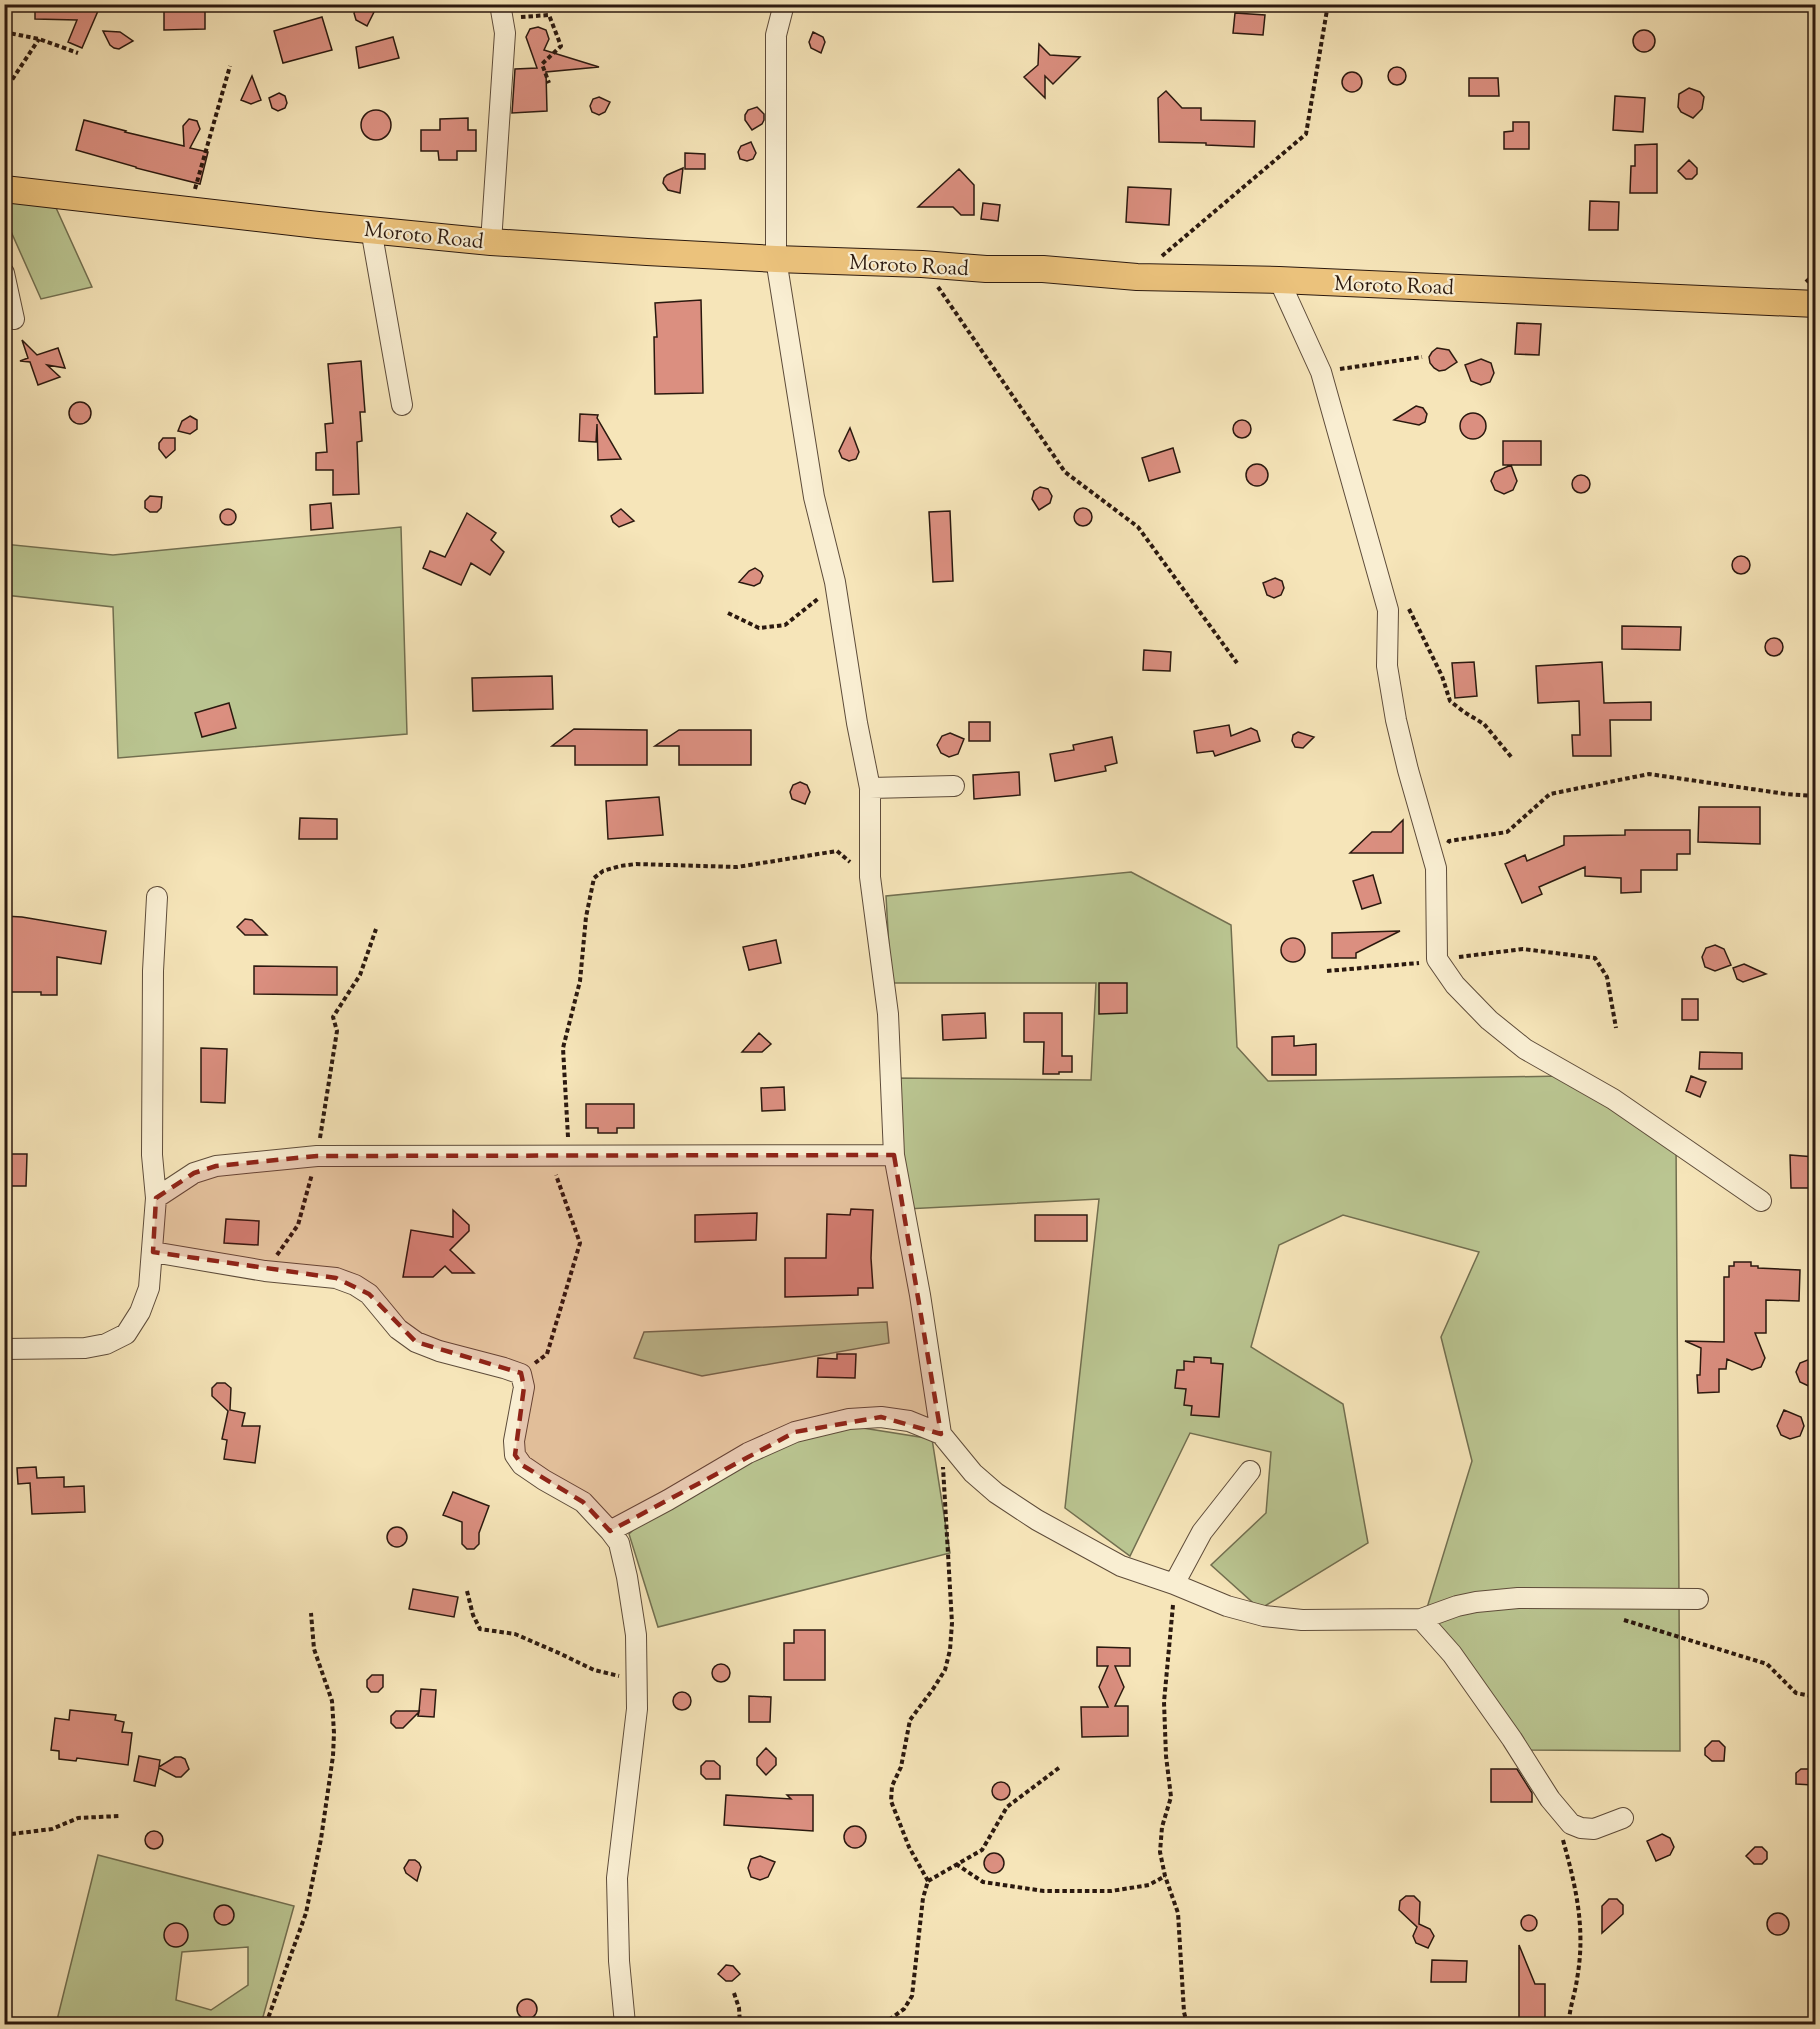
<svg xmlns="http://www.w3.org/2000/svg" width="1820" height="2029" viewBox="0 0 1820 2029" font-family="'Sorts Mill Goudy',serif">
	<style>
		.green { fill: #bac591; stroke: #726f50; stroke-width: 1.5; fill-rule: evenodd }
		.building { fill: #db8f80; stroke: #2b190f; stroke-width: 1.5 }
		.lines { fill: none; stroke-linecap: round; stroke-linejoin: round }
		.minor-casing { stroke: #5e4c3a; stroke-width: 22 }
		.major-casing { stroke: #2b190f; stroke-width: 28 }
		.path { stroke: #2b190f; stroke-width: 4; stroke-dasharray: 4.5 3; stroke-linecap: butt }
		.minor { stroke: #f9eed2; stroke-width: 20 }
		.major { stroke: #ebc27c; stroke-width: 26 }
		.marked { fill: #8f2418; fill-opacity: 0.2; stroke: #8f2418; stroke-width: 4.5; stroke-dasharray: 12 8; stroke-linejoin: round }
		.labels { text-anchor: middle; stroke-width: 4.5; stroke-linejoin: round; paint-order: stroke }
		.street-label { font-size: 21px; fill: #2b190f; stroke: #f9eed2 }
	</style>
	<rect width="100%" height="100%" fill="#f6e5b9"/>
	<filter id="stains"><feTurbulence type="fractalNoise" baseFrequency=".00333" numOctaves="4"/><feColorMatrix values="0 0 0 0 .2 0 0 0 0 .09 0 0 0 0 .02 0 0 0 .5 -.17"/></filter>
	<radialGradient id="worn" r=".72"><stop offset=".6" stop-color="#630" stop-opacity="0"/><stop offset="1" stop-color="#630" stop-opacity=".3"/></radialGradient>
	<!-- green -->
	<path class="green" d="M4,199H52L92,287L41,299L5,218Z
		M401,527L407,734L118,758L113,607L5,595L4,544L113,555Z
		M1131,872L1231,925L1237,1047L1268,1081L1562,1076L1676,1142L1680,1751L1525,1750L1426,1611L1472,1461L1441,1337L1479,1252L1343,1215L1279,1245L1251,1347L1343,1404L1368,1543L1260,1609L1211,1565L1266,1513L1271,1452L1190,1433L1130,1556L1065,1508L1099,1199L906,1209L894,1078L1091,1080L1096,983H891L886,896Z
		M887,1322L889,1343L702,1376L634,1358L644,1332Z
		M825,1422L932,1439L950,1553L658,1627L629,1534L681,1482Z
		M98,1855L294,1906L261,2024H56ZM248,1947V1985L211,2010L176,2000L182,1952Z"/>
	<!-- building -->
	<path class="building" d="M35,4H101L82,48L68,42L77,20L35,19Z
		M164,4H205V29L164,30Z
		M364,4L375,10L367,26L356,20L354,13L357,7Z
		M1235,13L1265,15L1263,35L1233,33Z
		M322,17L332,50L283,63L274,31Z
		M538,27L546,30L549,39L544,50L599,67L546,72L547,111L512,113L515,69L537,68L526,37L530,29Z
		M1633 41a11 11 0 1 1 22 0a11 11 0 1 1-22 0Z
		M103,31L120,32L133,41L119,49L114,48L110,45Z
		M813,32L823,37L825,42L821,53L811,48L809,42Z
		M393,37L399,58L359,68L356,47Z
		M1039,44L1050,55L1080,57L1053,84L1045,76V98L1024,77L1038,65Z
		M1388 76a9 9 0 1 1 18 0a9 9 0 1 1-18 0Z
		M1342 82a10 10 0 1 1 20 0a10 10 0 1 1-20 0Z
		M252,76L261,100L251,104L241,100Z
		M1469,78H1498L1499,96H1469Z
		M1689,88L1700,92L1704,97L1702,109L1693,118L1681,112L1678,107L1679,94Z
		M1166,91L1182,108H1201V120L1255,121L1254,147L1206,145V143L1159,142L1158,98Z
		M279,93L285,96L287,103L285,108L278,111L272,108L269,98Z
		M1615,96L1645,98L1643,132L1613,130Z
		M599,97L610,102L605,112L599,115L592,112L590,106L593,99Z
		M757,107L764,114V120L762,124L752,130L745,120V115L748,110Z
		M361 125a15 15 0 1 1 30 0a15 15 0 1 1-30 0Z
		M468,118V130H476V151H457V160H439L438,151H421V130H440V119Z
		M189,119L197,121L200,129L190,148L208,152L200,184L136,168V167L76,150L84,120L126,131L125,132L184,146L183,126Z
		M1513,122H1529V149H1504V132L1513,131Z
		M751,142L756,153L753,159L747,161L740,159L738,152L741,146Z
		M1657,144V193H1630L1631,166H1635V145Z
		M685,153L705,154V169H685Z
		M1689,160L1697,168V174L1692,179H1686L1678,171Z
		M683,168L680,193L668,190L663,183L664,178L667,175Z
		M959,169L974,185V215H961L953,207H918Z
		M1128,187L1171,189L1169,225L1126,222Z
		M1590,201L1619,202L1618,230H1589Z
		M983,203L1000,205L998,221L981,219Z
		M701,300L703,393L655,394L654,337H657L655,303Z
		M1517,323L1541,324L1539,355L1515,354Z
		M22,340L37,355L58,348L65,368L47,365L60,377L38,385L30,362L20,361L28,358Z
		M1437,348L1449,350L1457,362L1445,370L1439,371L1434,368L1430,363L1429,357L1432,352Z
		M1481,359L1491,363L1494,373L1490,382L1481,385L1471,381L1465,365Z
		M361,361L365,412H360L362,441L357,442L359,494L333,495V470H316V453L327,452L325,424L333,423L328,364Z
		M69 413a11 11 0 1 1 22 0a11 11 0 1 1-22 0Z
		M1416,406L1423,408L1427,414L1425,422L1419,425L1394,420Z
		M1460 426a13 13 0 1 1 26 0a13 13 0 1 1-26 0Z
		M580,414L598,415L597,418L621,459L598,460L597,424L596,442L579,441Z
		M190,416L197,420V429L190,434L178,431L182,421Z
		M1233 429a9 9 0 1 1 18 0a9 9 0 1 1-18 0Z
		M850,428L859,452L856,459L849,461L842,458L839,451Z
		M163,438H175V450L166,458L159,449V443Z
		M1503,441H1541V465H1503Z
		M1173,448L1180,472L1149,481L1142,458Z
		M1246 475a11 11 0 1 1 22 0a11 11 0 1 1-22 0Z
		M1511,465L1517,481L1513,490L1504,494L1495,490L1491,481L1495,472Z
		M1572 484a9 9 0 1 1 18 0a9 9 0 1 1-18 0Z
		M1040,487L1048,489L1052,496L1050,503L1039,510L1032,499L1034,491Z
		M150,496L162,497L161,508L157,512H150L145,508V501Z
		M331,503L333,528L311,530L310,505Z
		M1074 517a9 9 0 1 1 18 0a9 9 0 1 1-18 0Z
		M220 517a8 8 0 1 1 16 0a8 8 0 1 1-16 0Z
		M621,509L634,521L619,527L613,522L611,516Z
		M950,511L953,581L933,582L929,512Z
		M467,513L496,533L491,540L504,552L490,575L471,563L461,585L423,568L430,551L445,557Z
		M1732 565a9 9 0 1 1 18 0a9 9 0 1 1-18 0Z
		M755,568L761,572L763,576L760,583L754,586L739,582L749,571Z
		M1275,578L1282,581L1284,588L1281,595L1274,598L1267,595L1263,583Z
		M1622,626L1681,627L1680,650L1622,649Z
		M1765 647a9 9 0 1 1 18 0a9 9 0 1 1-18 0Z
		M1144,650L1171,652L1170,671L1143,670Z
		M1474,662L1477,696L1455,698L1452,663Z
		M1602,662L1604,703L1651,702V720H1610L1611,756H1573L1572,735H1580L1579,701L1538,703L1536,666Z
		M552,676L553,709L473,711L472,678Z
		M229,703L236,728L202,737L195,713Z
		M969,722H990V741H969Z
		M1229,725L1231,736L1251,728L1257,731L1260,741L1215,756L1213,751L1197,753L1194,731Z
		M574,729L647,730V765H575V746H552Z
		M679,730H751V765H679V746H655Z
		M1298,732L1314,737L1303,748L1295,747L1292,741L1293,735Z
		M950,733L964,739L958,754L949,757L941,753L937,745L942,736Z
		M1112,737L1117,763L1105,766L1106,771L1055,781L1050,754L1074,750L1073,745Z
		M1019,772L1020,795L974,799L973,775Z
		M800,782L807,785L810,792L805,804L792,799L790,792L793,785Z
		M659,797L663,835L608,839L606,801Z
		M1699,807H1760V844L1698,842Z
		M300,818L337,819V839H299Z
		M1403,820V853H1350L1372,832H1391Z
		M1625,830H1690V854H1677V870H1641V892L1621,893V878L1585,876V867L1539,887L1542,894L1522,903L1505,864L1525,855L1527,861L1564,845V836L1625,835Z
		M1373,875L1381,903L1362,909L1353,881Z
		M4,916L22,917L106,931L101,964L57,957V995H41V992H4Z
		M245,919L252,920L267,935H245L237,927Z
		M1400,931L1356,953V958H1332V933Z
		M1281 950a12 12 0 1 1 24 0a12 12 0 1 1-24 0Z
		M776,940L781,963L749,970L743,947Z
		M1715,945L1724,949L1731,965L1715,971L1705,967L1702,957L1706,948Z
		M1744,964L1766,974L1743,982L1737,979L1733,968Z
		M254,966L337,967V995L254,994Z
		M1099,983H1127V1013L1099,1014Z
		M1682,999H1698V1020H1682Z
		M985,1013L986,1038L943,1040L942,1015Z
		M1024,1013H1062V1056H1072V1072H1059V1074H1043L1044,1042H1024Z
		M759,1033L771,1044L762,1052H742Z
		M1294,1036V1046L1316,1044V1075H1272V1037Z
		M201,1048L227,1049L225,1103L201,1102Z
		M1700,1052L1742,1053V1069H1699Z
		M1691,1076L1706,1082L1700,1097L1686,1091Z
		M784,1087L785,1110L762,1111L761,1088Z
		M586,1104H634V1128H617V1133H598V1128H586Z
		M11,1154H27L26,1186H9Z
		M1790,1155L1815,1157V1188H1791Z
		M851,1209L873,1210L871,1258L873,1288H858V1295L785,1297V1258H826L827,1214L850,1215Z
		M453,1210L469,1225V1231L450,1250L474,1273H452L445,1266L433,1277H403L411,1230L453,1237Z
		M757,1213L756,1240L695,1242V1215Z
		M1035,1215H1087V1241H1035Z
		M226,1219L259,1221L258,1245L224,1243Z
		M1734,1262H1751V1266H1758V1268L1800,1270L1799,1301L1766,1300V1333H1755L1765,1358L1761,1367L1752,1370L1727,1359L1726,1369H1719V1392L1698,1393L1697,1375H1700L1701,1348L1685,1341L1724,1342V1277H1729V1266H1734Z
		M837,1354H856L855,1378L817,1377L818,1358L837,1359Z
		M1194,1357L1211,1358V1363L1223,1364L1219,1417L1191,1415L1192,1406L1184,1405L1186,1389L1175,1388L1177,1370H1184V1361L1194,1362Z
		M1815,1357V1389L1800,1382L1796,1372L1800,1363Z
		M217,1383H225L231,1388L230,1410L245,1413L242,1426H260L255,1463L224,1459L227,1440L222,1439L228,1411L212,1396V1388Z
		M1784,1410L1801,1417L1804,1426L1800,1436L1790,1439L1781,1435L1777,1426Z
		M36,1467L37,1478L64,1477V1487L84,1486L85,1512L32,1514L30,1483L18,1484L17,1468Z
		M453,1492L489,1506L479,1533V1544L474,1549H467L462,1544V1522L443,1515Z
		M387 1537a10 10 0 1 1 20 0a10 10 0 1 1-20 0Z
		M413,1589L458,1597L454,1617L409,1609Z
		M794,1630H825V1680H784V1643H794Z
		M1097,1647L1130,1648V1666H1115L1124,1687L1115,1706H1128V1736L1082,1737L1081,1707H1108L1099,1687L1108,1666H1097Z
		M712 1673a9 9 0 1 1 18 0a9 9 0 1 1-18 0Z
		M372,1675H383V1687L378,1692H371L367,1687V1680Z
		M421,1689L436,1690L434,1717L418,1716L419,1712L403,1728H396L391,1723V1716L396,1711H419Z
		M673 1701a9 9 0 1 1 18 0a9 9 0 1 1-18 0Z
		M749,1696L771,1697L770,1722H749Z
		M70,1710L116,1715L115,1720L124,1722L122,1732L132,1733L128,1765L77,1758L76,1761L59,1759V1751L51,1750L55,1718L69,1720Z
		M1712,1741H1719L1725,1747L1724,1761H1712L1705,1755V1748Z
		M766,1748L776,1758V1765L766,1775L757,1765V1758Z
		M139,1756L160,1760L159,1767L175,1757H181L185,1759L189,1769L181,1777H176L159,1768L155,1786L134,1781Z
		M706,1761H714L720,1766V1779H706L701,1774V1766Z
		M1491,1769H1517L1532,1793V1802H1491Z
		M1801,1769H1811L1812,1785L1796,1784V1773Z
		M992 1791a9 9 0 1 1 18 0a9 9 0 1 1-18 0Z
		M726,1795L791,1799L787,1795H813V1831L724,1825Z
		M844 1837a11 11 0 1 1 22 0a11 11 0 1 1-22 0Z
		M145 1840a9 9 0 1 1 18 0a9 9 0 1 1-18 0Z
		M1662,1834L1670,1838L1674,1847L1670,1855L1656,1861L1647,1841Z
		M1755,1847H1762L1767,1852V1859L1762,1864H1754L1746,1856Z
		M984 1863a10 10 0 1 1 20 0a10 10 0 1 1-20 0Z
		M760,1856L775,1862L768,1877L760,1880L751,1877L748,1868L751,1859Z
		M409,1860H415L419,1863L421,1867L417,1881L406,1873L404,1868Z
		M1406,1896H1414L1420,1902L1419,1924L1430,1929L1434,1936L1428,1948L1416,1943L1413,1936L1417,1927L1399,1910L1400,1901Z
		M1609,1899H1617L1623,1905V1914L1602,1933V1906Z
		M214 1915a10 10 0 1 1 20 0a10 10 0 1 1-20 0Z
		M1767 1924a11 11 0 1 1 22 0a11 11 0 1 1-22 0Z
		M1521 1923a8 8 0 1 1 16 0a8 8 0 1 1-16 0Z
		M164 1935a12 12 0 1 1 24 0a12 12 0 1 1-24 0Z
		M1519,1945L1535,1984H1545V2023H1519Z
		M1432,1960L1467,1961L1466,1982H1431Z
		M726,1965L733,1966L740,1974L732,1981H726L718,1974Z
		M517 2009a10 10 0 1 1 20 0a10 10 0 1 1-20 0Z"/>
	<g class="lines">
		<!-- minor casing -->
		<g class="minor-casing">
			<path id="minor" d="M371,229L402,405
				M491,242L505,33L500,4
				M4,273L14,319
				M1279,280L1321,372L1388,610L1387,666L1396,720L1408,770L1436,868L1437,959L1455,985L1489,1020L1525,1049L1613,1099L1761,1201
				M870,788L954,786
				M894,1155L920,1295L941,1434
				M156,1198L152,1155L153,971L157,897
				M153,1252L265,1271L336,1278L355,1285L369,1294L398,1329L416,1342L439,1351L504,1368L521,1374L524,1387L514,1441L515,1455L522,1465L544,1480L583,1502L610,1531L619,1543L627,1577L636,1635L637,1709L617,1878L619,1961L625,2024
				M4,1349L85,1348L106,1344L126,1334L140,1312L149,1288L156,1198L194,1173L216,1166L317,1156L894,1155L888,1014L870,877V788L857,723L835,582L814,497L776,259V35L784,4
				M610,1531L668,1500L748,1453L795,1432L849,1419L881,1417L909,1421L941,1434L973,1473L996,1493L1037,1520L1121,1566L1174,1584L1227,1606L1264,1616L1302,1620L1421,1619L1457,1606L1476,1602L1518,1598L1698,1599
				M1174,1584L1202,1532L1250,1471
				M1421,1619L1452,1654L1512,1739L1550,1799L1571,1824L1581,1828L1594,1829L1623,1818"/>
		</g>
		<!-- major casing -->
		<g class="major-casing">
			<path id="major" d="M4,189L318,225L491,242L647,252L776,259L922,264L986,269H1043L1137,277L1279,280L1816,304"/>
		</g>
		<!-- path -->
		<path class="path" d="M521,17L549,15L561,46L542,64L549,83
			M4,32L39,39L78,53
			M4,92L39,39
			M195,189L230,66
			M1162,256L1306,134L1328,4
			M1806,282L1816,272
			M938,287L1065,472L1138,527L1237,663
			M1340,369L1422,357
			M1409,609L1442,676L1450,701L1464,712L1484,724L1513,759
			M728,613L759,628L785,625L819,598
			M1448,843L1449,841L1507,832L1550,794L1649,774L1786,794L1816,796
			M1459,957L1523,949L1595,958L1607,977L1616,1028
			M1327,971L1419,963
			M568,1137L563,1048L580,981L586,917L594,878L603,871L620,866L636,864L737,867L837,851L850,862
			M320,1138L337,1031L333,1017L360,975L376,929
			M277,1255L298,1225L312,1174
			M535,1363L547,1354L580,1243L556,1175
			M467,1591L473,1615L480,1629L515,1634L561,1654L594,1670L619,1676
			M1173,1605L1164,1702L1166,1756L1171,1797L1162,1827L1160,1852L1165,1876L1178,1913L1184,2012L1187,2024
			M1624,1620L1767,1664L1796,1693L1816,1697
			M4,1835L52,1829L78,1818L119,1816
			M1563,1840C1576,1887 1586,1929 1577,1979C1575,1995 1569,2008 1569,2024
			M956,1864L983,1882L1044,1891H1111L1149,1885L1165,1876
			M928,1881L909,1847L891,1801L892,1786L901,1767L910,1720L933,1689L945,1670L950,1650L952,1623L943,1467
			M734,1993L739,2008L740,2024
			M266,2024L306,1913L321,1839L333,1756L334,1733L332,1701L314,1649L311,1613
			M883,2024L904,2009L912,1996L923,1898L928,1881L982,1850L1007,1807L1060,1767"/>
		<!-- minor -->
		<use href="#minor" class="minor"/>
		<!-- major -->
		<use href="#major" class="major"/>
	</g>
	<!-- marked area -->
	<path class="marked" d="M894,1155L941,1434L881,1417L795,1432L610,1531L583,1502L522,1465L515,1455L524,1387L521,1373L416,1342L369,1294L336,1278L153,1252L156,1198L194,1173L216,1166L317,1156Z"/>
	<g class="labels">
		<!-- street labels -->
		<g class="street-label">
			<text transform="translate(424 235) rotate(6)" y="7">Moroto Road</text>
			<text transform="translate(909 265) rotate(3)" y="7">Moroto Road</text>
			<text transform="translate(1394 285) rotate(2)" y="7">Moroto Road</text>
		</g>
	</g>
	<!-- margin -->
	<rect width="1820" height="2029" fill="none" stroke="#f6e5b9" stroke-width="24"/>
	<rect x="6" y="6" width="1808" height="2017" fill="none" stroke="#2b190f" stroke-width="3"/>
	<rect x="12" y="12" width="1796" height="2005" fill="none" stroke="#2b190f" stroke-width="1.5"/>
	<rect width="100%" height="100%" filter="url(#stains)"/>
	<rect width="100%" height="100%" fill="url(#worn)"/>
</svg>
